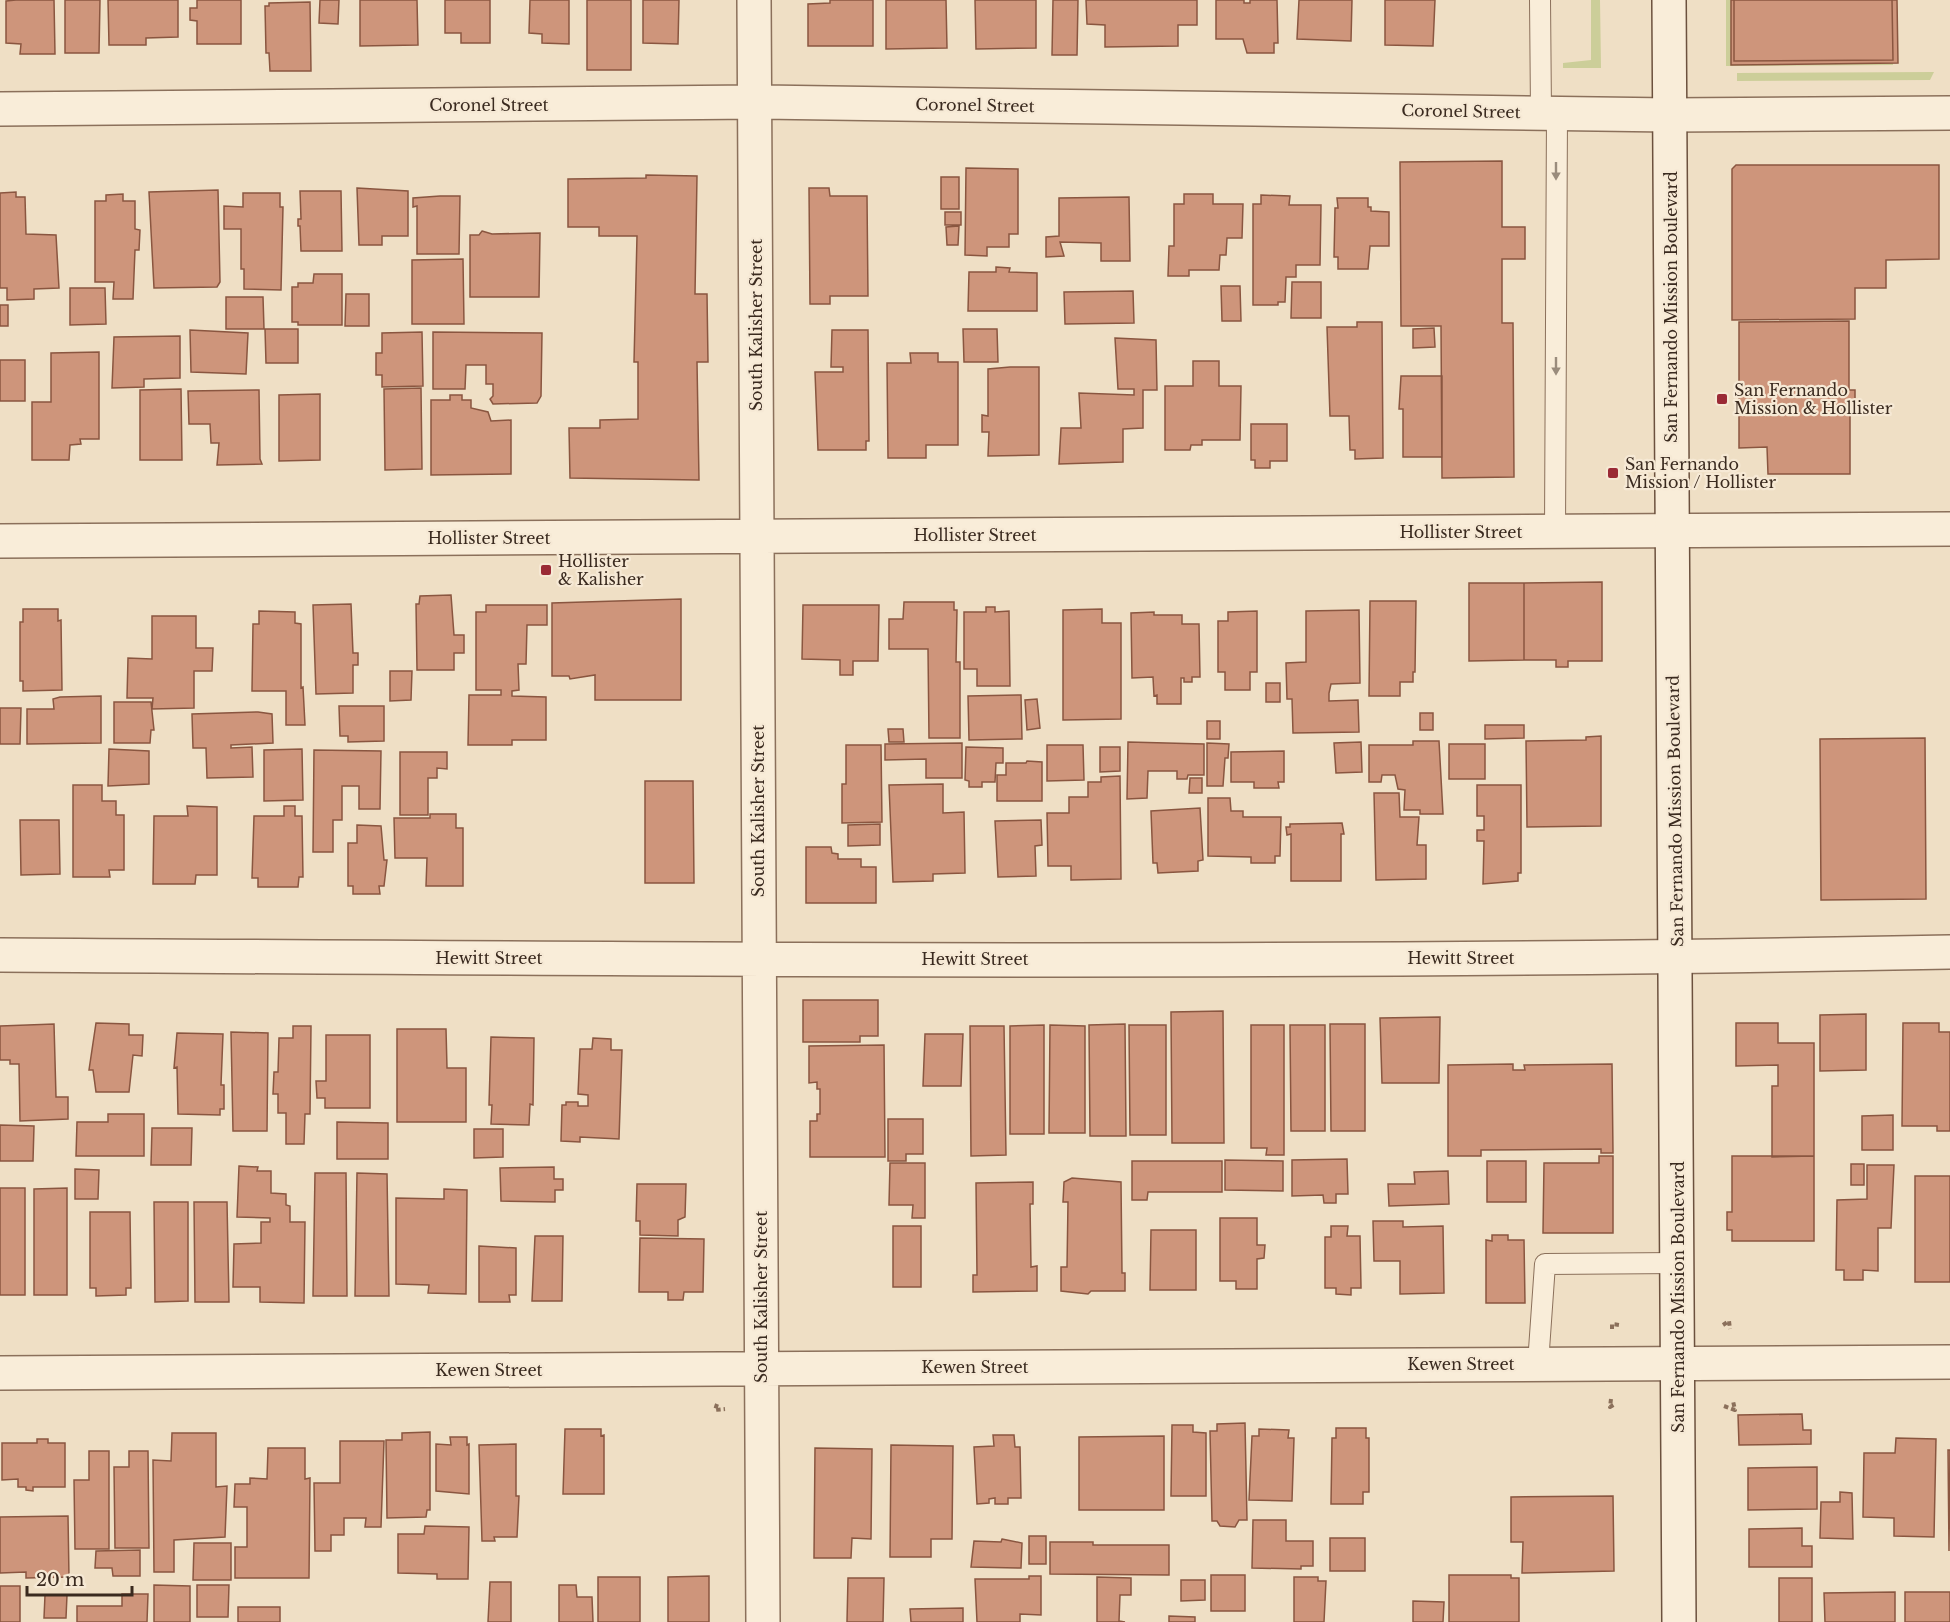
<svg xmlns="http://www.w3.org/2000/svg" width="1950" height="1622" viewBox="0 0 1950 1622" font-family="'Libre Baskerville',serif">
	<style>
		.green { fill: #ccce99 }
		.building { fill: #ce957b; stroke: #8a5640; stroke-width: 1.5 }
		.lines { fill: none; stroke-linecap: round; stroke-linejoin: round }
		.service-casing { stroke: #8b705b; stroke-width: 22 }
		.minor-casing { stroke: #8b705b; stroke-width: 36 }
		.secondary-casing { stroke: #6c513e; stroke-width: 36 }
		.path { stroke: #8b705b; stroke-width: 4; stroke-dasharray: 4.5 3; stroke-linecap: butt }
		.service { stroke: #f9edd9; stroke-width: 20 }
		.minor { stroke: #f9edd9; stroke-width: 33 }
		.secondary { stroke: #f9edd9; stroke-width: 33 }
		.oneway { fill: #9a8c7c }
		.poi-dot { fill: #9a2a35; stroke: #f6e9d5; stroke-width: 2 }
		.labels { text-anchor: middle; stroke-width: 4.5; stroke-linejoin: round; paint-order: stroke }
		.street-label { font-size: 16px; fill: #3a2a1f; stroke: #f6e9d5 }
		.poi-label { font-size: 16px; fill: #3a2a1f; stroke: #f6e9d5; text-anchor: start }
	</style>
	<rect width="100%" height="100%" fill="#efdfc5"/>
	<!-- green -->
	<path class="green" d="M1591,0H1600L1601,68H1563V63L1591,60Z
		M1726,0H1734L1893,60V65L1726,66Z
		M1934,72L1930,80L1737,81V73Z"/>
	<!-- building -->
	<path class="building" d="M16,0H54L55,54H20L21,44L6,43V1Z
		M65,0H100L99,53H65Z
		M108,0H178V37L146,38V45H109Z
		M197,0H241V44H197V21L190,20V8H197Z
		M320,0H339L338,24L319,23Z
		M360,0H417L418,45L360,46Z
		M445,0H490V43H461V33H445Z
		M530,0H569V44L542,43V34L529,33Z
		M587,0H631V70H587Z
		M643,0H679L678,44L643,43Z
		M830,0H873V46H808V4L830,3Z
		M886,0H946L947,48L886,49Z
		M975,0H1036V48L976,49Z
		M1053,0H1078L1077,55H1052Z
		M1086,0H1197V25H1178V46L1105,47V25L1087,24Z
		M1216,0H1244V3H1250V0H1277L1278,43H1274V53H1247L1243,39H1216Z
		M1299,0H1352L1351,41L1297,39Z
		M1385,0H1435L1433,46L1385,45Z
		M1731,0H1734V61L1893,60L1892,0H1897L1898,63L1731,65Z
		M1734,0H1892L1893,60L1734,61Z
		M310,2L311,71H270L269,53H266L265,6H269V3Z
		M1502,161V227H1525V259H1502V323H1513L1514,477L1442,478L1441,326H1401L1400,162Z
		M1736,165H1939V259L1886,260V288H1855V319L1732,320V169Z
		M966,168L1018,169V234H1009V247H987V256L965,255Z
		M646,175L697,176L695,294H707L708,362H697L699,480L570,478L569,428H600V420L638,419V362H634L637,236H599V227H568V179L646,178Z
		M941,177H959V209H941Z
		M357,188L408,191V236H382V245H359Z
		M809,188H829L830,196H867L868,296H830V304H810Z
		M218,190L220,282L217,287L154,288L149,192Z
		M300,191H341L342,251H301L300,226H298V219H301Z
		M16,192V197H25L26,234L56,235L59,288L34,289V299L7,300V288H0V193Z
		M243,193H280V207H283L281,290L244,289V269H241V229H224V206L243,207Z
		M123,194V201H135V229L140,230L139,250H135L133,299H113L114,282H95V201H106V195Z
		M1184,194H1213V204H1243L1242,238H1227L1226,255H1220L1219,270H1189V276H1168L1169,246H1174V204H1184Z
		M1261,195L1290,196L1289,205H1321L1320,265H1296V277H1286L1285,302H1278V305H1253V204H1261Z
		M440,196H460L459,254H417V206L413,207V198Z
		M1129,197L1130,261H1101V243L1060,242L1064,256L1046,257V237L1059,236V198Z
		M1337,198H1368V207H1371V211L1389,212V246H1370L1368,269H1338V257H1334L1335,208H1338Z
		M945,212H961V225H945Z
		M959,226L958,245H947L946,227Z
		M482,231L492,234L540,233L539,297H470V235H479Z
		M463,259L464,324H412V260Z
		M996,267L1010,268L1009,272L1037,273V311H968L969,272H996Z
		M314,274H342V325H298V322H292V287H298V283H313Z
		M1292,282H1321V318H1291Z
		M1221,286H1240L1241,321H1222Z
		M70,288H105L106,324L70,325Z
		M1133,291L1134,323L1065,324L1064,292Z
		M346,294H369V326H345Z
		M226,297H263L264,329H226Z
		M0,305H8V326H0Z
		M1849,321V390H1855V408L1850,409V474H1768L1767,447L1739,448V322Z
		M1357,322H1382L1383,458L1355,459V450H1350L1349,416H1330L1327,327H1357Z
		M1434,328L1435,347L1413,348V329Z
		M265,329H298V363H266Z
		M963,329H997L998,362H964Z
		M190,330L248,333L246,374L191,372Z
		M832,330H868L869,441H866V450H818L815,372H843V367H831Z
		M422,332L423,386L382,387V375H376V353H382V333Z
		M433,332L542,333L541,396L537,403L493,404L490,399L493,396V384H486V365H466L465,389H433Z
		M180,336V378L144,379V387L112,388L114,337Z
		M1115,338L1156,340L1157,390H1143V428L1123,429V462L1059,464L1061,428H1081L1079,393L1134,395V389H1118Z
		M99,352V439H80L81,444L70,445L69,460H32V402H51V353Z
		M910,353H938V362H958V445H926V458H888L887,363H911Z
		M0,360H25V401H0Z
		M1193,361H1219V386H1241L1240,440H1202V445H1191L1190,450H1165V386H1193Z
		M1010,367H1039V455L988,456L989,432H982V415L988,416V369Z
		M1401,376H1442V457H1403V409H1399Z
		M421,388L422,469L385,470L384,389Z
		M181,389L182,460H140V390Z
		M259,390L260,459L262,464L217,465L219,443H211L210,424H189L188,391Z
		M320,394V460L279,461V395Z
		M450,395H462V400H471V408L488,412L491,421L511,420V474L431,475V400H450Z
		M1251,424H1287V461H1270V468H1255V460H1251Z
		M1602,582V661H1568V667H1556V660H1524V583Z
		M1469,583H1524V660L1469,661Z
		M451,595L454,635H464V653H454V670H417L416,604H419L420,596Z
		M681,599V700H595V675L570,679L569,676H552V603Z
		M1370,601H1416L1415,672H1413V682H1400V696H1369Z
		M904,602H954V610H957L956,662H960V738H929L928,649H889V619H903Z
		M351,604L353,653H358V665H353V693L316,694L313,605Z
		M486,605H547V625H527L526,664H518L519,690L512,691V696L546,697V740H512V745H468L469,695H501V690H476V612H486Z
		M803,605H879L878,661H853V675H840V660L802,659Z
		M986,607H995V612L1009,611L1010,686H977V669H964V612H986Z
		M23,609H58V621L61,620L62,690L23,691V681H20V622H23Z
		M1102,609V623H1121V719L1063,720V610Z
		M1359,610L1360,683L1331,684L1329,693V701L1358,700L1359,732L1293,733L1292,699H1287L1286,663L1306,662V611Z
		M259,611L295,612V623L301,624V688L303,687L305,725H286V691H252L253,624H259Z
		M1257,611V672H1250V690H1225V672H1218V621H1228V612Z
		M1154,612V615H1182V624H1199L1200,677H1192V682H1184V678H1181V704H1157V695L1154,696L1153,677L1132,678L1131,613Z
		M152,616H196V648H213L212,671H194V708L152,709L153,698H127L128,658L152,659Z
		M390,671H412L411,700L390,701Z
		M1266,683H1280V702H1266Z
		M1021,695L1022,739L969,740L968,696Z
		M101,696V743L27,744V709H54L53,699L60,697Z
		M1037,699L1040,728L1027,730L1025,700Z
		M114,702H151L154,730H151L150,743H114Z
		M339,706H384V741L348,742V736H340Z
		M0,708H21L20,744H0Z
		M258,712L272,714L273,743L231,745V748L252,747L253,777L207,778L206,748H193L192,714Z
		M1420,713H1433V730H1420Z
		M1207,721H1220V739H1207Z
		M1485,725H1524V738L1485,739Z
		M888,729H903L904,742H889Z
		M1601,736V826L1527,827L1526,741L1586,740V737Z
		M1925,738L1926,899L1821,900L1820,739Z
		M1413,741H1439L1443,814H1420V810H1404L1405,790L1398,789L1395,775H1382L1381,782H1369V745H1413Z
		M1128,742L1204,744V775H1188L1187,779H1177V771H1148L1147,798L1127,799Z
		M1361,742L1362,772L1336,773L1334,743Z
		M962,743V778H926V759L885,760V744Z
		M1207,743L1229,744L1228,758H1225L1223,786H1207Z
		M1449,744H1485V779H1449Z
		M846,745H881L882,822L842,823V784H846Z
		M1047,745H1083L1084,780L1047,781Z
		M966,747L1003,748V763H996L995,782H982V787H969V781L965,780Z
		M1100,747H1120V771L1100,772Z
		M109,749L149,751V784L108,786Z
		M302,749L303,800L264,801V750Z
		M314,750L381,751L380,809H359V786H342V820H333V852H313Z
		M1284,751V782H1278L1279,788H1254V782H1231V752Z
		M400,752H447V769L437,768V778H428V815H400Z
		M1027,761L1042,762V801H997V775H1006V763H1026Z
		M1120,776L1121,879L1071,880V866H1048L1047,813H1069V797H1088V782H1101V777Z
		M1190,778H1202V793H1189Z
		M645,781H693L694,883H645Z
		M943,784V813L964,812L965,873L933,874V881L893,882L889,785Z
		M73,785H102V801H116V815H124V870H109L110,877H73Z
		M1477,785H1521V873H1518V881L1483,884L1484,841H1477V830H1484V816H1477Z
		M1374,793H1399L1400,817H1419L1417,845H1426V879L1376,880Z
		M1208,798H1230L1231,811H1243V817H1281L1280,856H1275V863H1251V857L1208,856Z
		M187,806L217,807V875H196L195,884H153L154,816H188Z
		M284,806H295V816H302L303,877H299L298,887H258V878H252L254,816H284Z
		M1200,808L1203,860L1198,861V871L1158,873L1157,863H1153L1151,811Z
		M430,814H456V828H463V886H426L427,858H395L394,818H430Z
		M20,820H59L60,874L21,875Z
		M1041,820L1042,845L1035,846L1036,876L998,877L995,821Z
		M1342,823L1344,834H1341V881H1291V834L1287,835L1286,827H1290V824Z
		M880,824V845L848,846V825Z
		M357,825L381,826L384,860H387L384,886H379L380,894H353V886H348V843H357Z
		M806,847H831L832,853L838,854V859H861V867H876V903H806Z
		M803,1000H878V1036H860V1042H803Z
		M1223,1011L1224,1143H1172L1171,1012Z
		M1866,1014V1070L1820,1071V1015Z
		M1440,1017L1439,1083H1382L1380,1018Z
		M96,1023L129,1024V1035H143L142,1056L133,1055L129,1092H96L93,1070H89Z
		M1736,1023H1778V1043H1814V1156L1772,1157V1086H1778V1065L1736,1066Z
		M1903,1023H1939V1032H1950V1131H1937V1126H1902Z
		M54,1024L56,1097H68V1119L20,1121L19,1064H10V1060H0V1026Z
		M1125,1024L1126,1136H1090L1089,1025Z
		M1330,1024H1365V1131H1331Z
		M1044,1025V1134H1010V1026Z
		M1050,1025L1085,1026V1133H1049Z
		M1129,1025H1166V1135H1130Z
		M1251,1025H1284V1155H1266L1267,1148H1251Z
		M1290,1025H1325V1131H1291Z
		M293,1026H311L310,1114H305L304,1144H286V1113H278V1094H273L274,1072H278L279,1038H293Z
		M970,1026H1004L1006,1155L971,1156Z
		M397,1029H446L447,1068H466V1122H397Z
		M231,1032L268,1033L267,1131H233Z
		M177,1033L223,1034L221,1085H224V1109H220V1115L178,1114L177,1067L174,1068Z
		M925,1034H963L961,1086H923Z
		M326,1035H370V1108H325V1098H317L316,1081H326Z
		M491,1037L534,1038L533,1105L530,1104L529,1125L491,1124L492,1105H489Z
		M593,1038L611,1039V1050H622L619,1139L580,1137V1142L561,1141L562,1105H566V1102H578V1106H588V1095L578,1094L580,1049H592Z
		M884,1045L885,1157H810V1121H817V1114H820V1089H817V1082L809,1083V1046Z
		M1513,1064V1070H1525L1524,1065L1612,1064L1613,1153H1601V1149L1481,1150V1156H1448V1065Z
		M108,1114H144V1156H76L77,1122H108Z
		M1893,1115V1150H1862V1116Z
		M888,1119H923V1154H906V1161H888Z
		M337,1122L388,1123V1159H337Z
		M0,1125L34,1126L33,1161H0Z
		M152,1128H192L191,1165H151Z
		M474,1129H503V1157L474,1158Z
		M1599,1156H1613V1233H1543L1544,1163H1599Z
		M1732,1156H1814V1241H1732V1230H1727V1212H1732Z
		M1347,1159L1348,1194H1336V1203H1324L1323,1195L1292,1196V1160Z
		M1225,1160L1283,1161V1191L1225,1190Z
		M1132,1161H1222V1192H1148L1147,1200H1132Z
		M1487,1161H1526V1202H1487Z
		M890,1163H925V1218H912L913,1205H889Z
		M1851,1164H1864V1185H1851Z
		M1867,1165H1894L1891,1228H1878V1271L1863,1270V1280H1844V1270H1836L1837,1200L1867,1199Z
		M239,1166L258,1167L257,1171H271V1193L286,1194V1205L290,1206V1222H305L304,1303L260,1302V1287H233L234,1244L261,1243V1222H270V1218L237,1217Z
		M554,1167V1179H563V1190H555V1202L501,1201L500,1168Z
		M75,1169L99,1170L98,1199H75Z
		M1448,1171L1449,1204L1389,1206L1388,1184H1415L1414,1172Z
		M315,1173H346L347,1296H313Z
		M357,1173L387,1174L389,1296H355Z
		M1915,1176H1950V1282H1915Z
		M1072,1178L1121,1182L1122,1273H1125V1291H1091L1088,1294L1061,1291V1267H1067L1068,1202H1063L1064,1182Z
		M1033,1182V1204H1030L1031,1267L1037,1266V1291L973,1292V1275H977L976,1183Z
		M637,1184H686L685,1217L678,1220V1236L640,1235V1221H636Z
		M0,1188H25V1295H0Z
		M67,1188V1295H34V1189Z
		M444,1189L467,1190L466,1294L428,1293L429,1285L396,1284V1198L444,1199Z
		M154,1202H188V1301L155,1302Z
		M194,1202H227L229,1302H195Z
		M90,1212H130L131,1288H126V1295L96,1296V1288H90Z
		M1220,1218H1257V1245H1265L1264,1258L1257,1259V1289H1236V1281H1220Z
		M1373,1221H1403V1227L1443,1226L1444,1293L1400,1294V1261H1374Z
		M893,1226H921V1287H893Z
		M1331,1226H1348L1347,1236H1360L1361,1288H1351V1295L1336,1294V1288H1325V1237H1331Z
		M1151,1230H1196V1290H1150Z
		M1492,1235H1508V1240H1524L1525,1303H1486V1240L1492,1241Z
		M535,1236H563L562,1301H532Z
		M640,1238L704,1239L703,1292H684L683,1300H668V1292H639Z
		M479,1246L516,1248V1295H509L510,1302H479Z
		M1802,1414L1803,1430H1811V1444L1739,1445L1738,1415Z
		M1245,1423L1247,1520H1239L1235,1527L1220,1526L1217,1521H1212L1210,1431H1217V1424Z
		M1172,1425H1193V1432L1206,1433V1496H1171Z
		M1336,1428H1366V1438H1369V1492H1363V1504H1331L1332,1438H1336Z
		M565,1429H601V1436L604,1435V1494H563Z
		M1259,1429L1289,1430L1288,1438H1294L1292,1501L1249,1500L1252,1436H1259Z
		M430,1432V1510H427L426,1517L387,1518L386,1440H402V1433Z
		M172,1433H216V1487L227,1486L225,1537L174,1540V1572H154L153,1460L171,1461Z
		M993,1435H1014L1015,1447H1020L1021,1498H1008V1504H995V1498L989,1499V1503L977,1504L974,1447L994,1446Z
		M1164,1436V1510H1079V1437Z
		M450,1437H467V1445L469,1444V1494L436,1491V1444L451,1445Z
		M1896,1438L1936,1439L1934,1537L1894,1536V1518L1863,1517L1864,1453H1895Z
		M37,1439H48V1443H65V1487H33V1491L26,1490V1487H18V1479L2,1480V1443H37Z
		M340,1441H384L381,1527H365L366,1518H344V1535H331V1551H315L314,1483H340Z
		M516,1444V1496H519L517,1537H494L495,1541H482L479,1445Z
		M891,1445L953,1446L952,1539H931V1557H890Z
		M268,1448H305V1479L310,1478L309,1578H235V1547H247V1507H234L235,1484H250V1478L267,1479Z
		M815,1448L872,1449L871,1539L852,1538L851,1558H814Z
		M1948,1450H1950L1949,1551Z
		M89,1451H109V1549H75L74,1480H89Z
		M129,1451H148L149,1548H115L114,1467H129Z
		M1817,1467V1509L1748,1510V1468Z
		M1840,1492L1852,1493L1853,1539L1820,1538L1821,1502H1840Z
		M1613,1496L1614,1571L1522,1573L1523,1542H1511V1497Z
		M68,1516L69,1577L26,1578V1572L0,1573V1517Z
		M1253,1520H1286V1541H1313V1566H1301V1569L1252,1568Z
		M425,1526L469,1527L468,1579H437V1574L398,1573V1534H424Z
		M1802,1528V1546H1812V1567H1749V1529Z
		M1029,1536H1046V1564H1029Z
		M1330,1538H1365V1571H1330Z
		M1002,1539L1022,1543L1021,1568L971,1567L974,1541L1001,1542Z
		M1050,1542H1093V1545H1169V1575L1050,1574Z
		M194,1543H231V1580H193Z
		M140,1550V1576H113L112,1568H95L96,1551Z
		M1211,1575H1245V1611H1211Z
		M1449,1575H1511V1578H1519V1622H1449Z
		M709,1576V1622H668V1577Z
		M1029,1576H1041V1615L1020,1614V1622H977L975,1579H1029Z
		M598,1577H640V1622H598Z
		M1097,1577L1131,1578V1595H1120L1119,1621L1125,1622H1097Z
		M1294,1577H1318V1581H1326L1324,1622H1294Z
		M848,1578H884L883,1622H847Z
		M1779,1578H1812V1622H1779Z
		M1181,1580H1205V1600L1181,1601Z
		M490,1582H511V1622H488Z
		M154,1585L190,1586V1622H154Z
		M197,1585H229L228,1617H197Z
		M559,1585H576L577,1597H592L593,1622H559Z
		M0,1586H20V1622H0Z
		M1895,1592V1622H1825L1824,1593Z
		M1905,1592H1950V1622H1905Z
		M122,1594H148L147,1622H77V1606H122Z
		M45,1595H67L66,1618H44Z
		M1413,1601L1444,1602L1443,1622H1413Z
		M238,1607H280V1622H238Z
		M963,1608V1622H911L910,1609Z
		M1169,1616L1195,1617V1622H1169Z"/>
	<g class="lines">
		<!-- service casing -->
		<g class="service-casing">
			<path id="service" d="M1540,0L1541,112
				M1555,532L1557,113
				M1538,1364L1545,1264L1678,1263"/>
		</g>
		<!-- minor casing -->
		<g class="minor-casing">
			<path id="minor" d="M754,0L763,1622
				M0,109L755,102L1670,115L1950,113
				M0,541L1950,529
				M0,955C650,959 1300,965 1950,952
				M0,1373L1950,1362"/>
		</g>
		<!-- secondary casing -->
		<g class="secondary-casing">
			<path id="secondary" d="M1669,0L1679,1622"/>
		</g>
		<!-- path -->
		<path class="path" d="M1723,1325L1729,1321L1730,1329
			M1612,1329V1324L1619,1325
			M1611,1399L1610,1407L1615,1404
			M717,1404L715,1410L725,1409
			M1724,1406L1735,1410L1733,1401"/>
		<!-- service -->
		<use href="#service" class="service"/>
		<!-- minor -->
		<use href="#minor" class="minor"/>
		<!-- secondary -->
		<use href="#secondary" class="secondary"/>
	</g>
	<!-- one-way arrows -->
	<defs><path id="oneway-solid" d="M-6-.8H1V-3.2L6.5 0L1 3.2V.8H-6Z" transform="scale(1.5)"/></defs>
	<g class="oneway">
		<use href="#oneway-solid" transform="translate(1556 171) rotate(90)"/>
		<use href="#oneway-solid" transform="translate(1556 366) rotate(90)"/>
	</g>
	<!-- markers -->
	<g class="poi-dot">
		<rect x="1716" y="393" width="12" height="12" rx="3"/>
		<rect x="1607" y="467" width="12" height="12" rx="3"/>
		<rect x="540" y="564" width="12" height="12" rx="3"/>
	</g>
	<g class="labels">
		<!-- street labels -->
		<g class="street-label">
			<text x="489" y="111">Coronel Street</text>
			<text transform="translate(975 105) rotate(1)" y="6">Coronel Street</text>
			<text transform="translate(1461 111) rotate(1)" y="6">Coronel Street</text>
			<text transform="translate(1671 307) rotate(-90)" y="6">San Fernando Mission Boulevard</text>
			<text transform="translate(756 325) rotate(-90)" y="6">South Kalisher Street</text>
			<text x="1461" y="538">Hollister Street</text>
			<text x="975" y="541">Hollister Street</text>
			<text x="489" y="544">Hollister Street</text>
			<text transform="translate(758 811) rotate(-90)" y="6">South Kalisher Street</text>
			<text transform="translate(1675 811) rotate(-91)" y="6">San Fernando Mission Boulevard</text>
			<text x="489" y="964">Hewitt Street</text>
			<text x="1461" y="964">Hewitt Street</text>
			<text x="975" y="965">Hewitt Street</text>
			<text transform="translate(761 1297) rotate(-90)" y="6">South Kalisher Street</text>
			<text transform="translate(1678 1297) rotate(-90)" y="6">San Fernando Mission Boulevard</text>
			<text x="1461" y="1370">Kewen Street</text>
			<text x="975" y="1373">Kewen Street</text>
			<text x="489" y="1376">Kewen Street</text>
		</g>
		<!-- poi labels -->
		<g class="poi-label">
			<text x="1734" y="396">San Fernando<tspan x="1734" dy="18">Mission &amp; Hollister</tspan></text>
			<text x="1625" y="470">San Fernando<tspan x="1625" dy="18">Mission / Hollister</tspan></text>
			<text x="558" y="567">Hollister<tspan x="558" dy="18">&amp; Kalisher</tspan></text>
		</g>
	</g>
	<!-- scale -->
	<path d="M27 1586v9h105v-9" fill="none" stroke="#3a2a1f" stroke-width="3"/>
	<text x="36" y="1586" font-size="18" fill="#3a2a1f" stroke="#f6e9d5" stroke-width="4.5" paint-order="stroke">20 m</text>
</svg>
